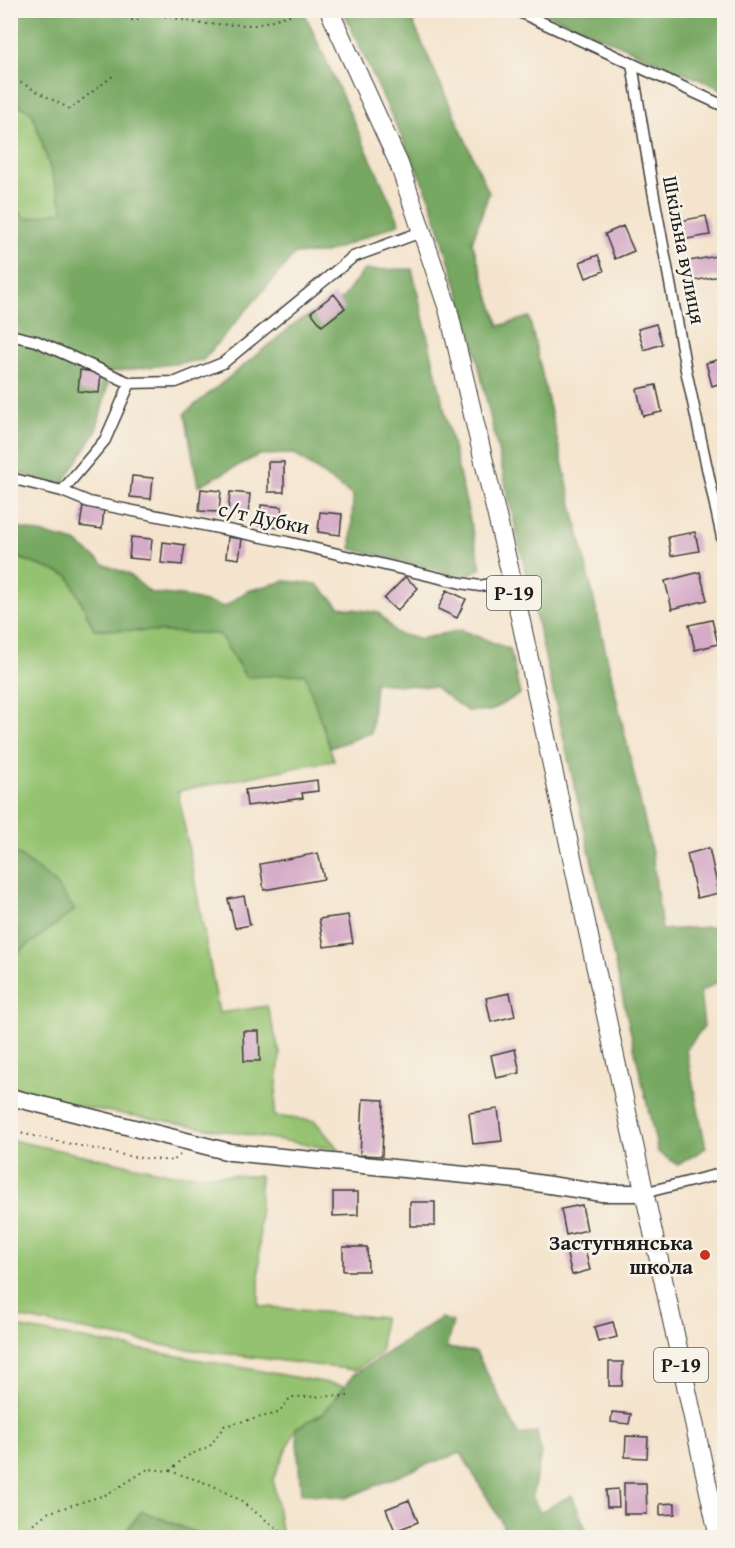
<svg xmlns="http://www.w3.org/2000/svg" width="735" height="1548" viewBox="0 0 735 1548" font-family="'Gentium Book Plus',serif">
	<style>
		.green { fill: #94c270; stroke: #586f46; stroke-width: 1.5 }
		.forest { fill: #77a862; stroke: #4a623f; stroke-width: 1.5 }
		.building { fill: #d5abc7 }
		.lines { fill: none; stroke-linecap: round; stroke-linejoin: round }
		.street-casing { stroke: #3c3a37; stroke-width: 13 }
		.secondary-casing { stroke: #3c3a37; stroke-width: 19 }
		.primary-casing { stroke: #3c3a37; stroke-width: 20 }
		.path { stroke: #3c3a37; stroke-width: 2; stroke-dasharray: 1.5 4.5; stroke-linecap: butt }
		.street { stroke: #fff; stroke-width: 10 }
		.secondary { stroke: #fff; stroke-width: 16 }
		.primary { stroke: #fff; stroke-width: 18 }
		.poi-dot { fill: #c8321e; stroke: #f7f3e8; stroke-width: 2 }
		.labels { text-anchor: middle; stroke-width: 5; stroke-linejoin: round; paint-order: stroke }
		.shield { fill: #f7f3e8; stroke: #5e5c59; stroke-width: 1.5 }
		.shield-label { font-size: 20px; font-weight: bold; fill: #1c1c1c }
		.street-label { font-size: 21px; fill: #1c1c1c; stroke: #f7f3e8 }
		.poi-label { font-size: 21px; font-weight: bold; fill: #1c1c1c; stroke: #f7f3e8; text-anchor: end }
	</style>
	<rect width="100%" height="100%" fill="#f7f3e8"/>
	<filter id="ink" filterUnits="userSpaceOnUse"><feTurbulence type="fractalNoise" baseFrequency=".0167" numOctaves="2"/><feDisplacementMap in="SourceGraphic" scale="12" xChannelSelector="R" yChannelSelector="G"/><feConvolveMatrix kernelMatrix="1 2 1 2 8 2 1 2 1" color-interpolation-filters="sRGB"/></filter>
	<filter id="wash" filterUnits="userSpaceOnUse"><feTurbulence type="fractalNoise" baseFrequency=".008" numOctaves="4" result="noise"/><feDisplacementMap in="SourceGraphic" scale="24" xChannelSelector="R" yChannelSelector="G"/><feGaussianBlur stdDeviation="1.35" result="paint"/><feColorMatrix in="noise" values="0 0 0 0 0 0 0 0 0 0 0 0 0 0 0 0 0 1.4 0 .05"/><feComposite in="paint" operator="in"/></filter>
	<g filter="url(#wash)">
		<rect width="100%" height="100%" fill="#f4e4cd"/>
		<!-- green -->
		<path class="green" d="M10,101L32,112L64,212L27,219L11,205Z
			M10,555L69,576L94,629L219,634L246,677L305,673L334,760L178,791L219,1013L267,1006L280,1053L274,1116L315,1121L339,1150L75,1106L11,1087Z
			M11,1140L173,1174L260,1176L259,1306L383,1318L381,1352L355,1370L178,1348L11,1316Z
			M10,1326L345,1386L324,1413L296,1428L273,1479L282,1537H206L142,1511L121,1537H11Z"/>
		<!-- forest -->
		<path class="forest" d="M303,10L400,223L326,253L295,254L203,360L111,372L96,432L61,486L11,471L10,205L27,219L64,211L32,112L11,101V11Z
			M343,11H408L489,193L472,242L499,326L529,317L652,853L662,930L724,926V979L700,992L704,1026L686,1050L706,1148L678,1165L658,1152L470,328L429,196Z
			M540,11H724V90Z
			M412,269L481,568L464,577L351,549L353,496L294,454L259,455L198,486L185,413L297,322L343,298L364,270Z
			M11,526L76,542L103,564L128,574L151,593L182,596L224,607L247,591L285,581L317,584L340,607L379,613L396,633L419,639L461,630L510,649L520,694L490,711H467L434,687L375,683L371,733L330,748L305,674L246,677L219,634L94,629L69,576L11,555Z
			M11,849L54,882L75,910L11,958Z
			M441,1318L453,1322L446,1348L476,1352L519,1435L537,1432L541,1454L532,1496L540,1512L572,1495L589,1537H507L500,1519L461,1453L425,1465L346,1498L301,1493L296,1428L324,1413L354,1374Z
			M142,1511L206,1537H121Z"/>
		<g id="blocks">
			<!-- building -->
			<path class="building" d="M706,216L710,235L682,240L679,221Z
				M623,226L634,251L615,259L605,234Z
				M598,255L604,271L586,278L580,262Z
				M716,256L720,276L693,281L689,261Z
				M334,294L345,308L322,326L311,312Z
				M656,324L662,344L644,350L638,329Z
				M724,358V382L712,386L706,363Z
				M80,370L101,373L99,393L78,391Z
				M656,385L662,412L643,416L637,389Z
				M268,462H284V492H268Z
				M132,476L153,478L151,499L130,497Z
				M201,489L221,491L219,512L199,511Z
				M230,492L250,494L248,515L228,513Z
				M261,505L282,507L280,528L259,526Z
				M83,506L104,508L102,529L80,526Z
				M320,512L342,514L340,535L318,532Z
				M695,532L699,551L671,556L668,537Z
				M131,537L152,539L150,560L129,558Z
				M228,537L242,539L239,559L226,557Z
				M163,542L185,545L182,565L161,563Z
				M700,572L707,600L672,609L665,581Z
				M405,577L418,588L397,611L384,599Z
				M447,590L466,599L457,618L438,609Z
				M712,620L718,644L695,650L689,625Z
				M317,780L318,791L302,793L303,798L247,806L245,790Z
				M709,848L719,893L697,898L687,854Z
				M318,853L324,879L264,890L260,864Z
				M244,896L250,925L235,928L228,899Z
				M348,915L353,943L324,947L319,919Z
				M510,993L515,1016L491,1022L486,998Z
				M243,1031H259L260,1061H244Z
				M515,1049L520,1073L496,1078L491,1055Z
				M363,1099L384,1100L382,1156L360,1155Z
				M498,1109L502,1141L473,1144L469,1113Z
				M333,1192H358V1215L333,1216Z
				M410,1202H435V1226H410Z
				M582,1205L587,1230L566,1235L561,1209Z
				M584,1246L590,1270L572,1275L566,1251Z
				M343,1247H367L368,1271H343Z
				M613,1322L617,1337L598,1342L594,1327Z
				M609,1362H623L622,1386H609Z
				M612,1412L631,1414L629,1424L611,1422Z
				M626,1436L648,1437L647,1458L625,1457Z
				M624,1483H646L647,1514H624Z
				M618,1489L619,1507H607L606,1490Z
				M409,1500L418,1522L395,1531L386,1509Z
				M675,1503V1514L660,1515V1504Z"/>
		</g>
	</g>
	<g filter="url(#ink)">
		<use href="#blocks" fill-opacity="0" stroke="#3c3a37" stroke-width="1.5"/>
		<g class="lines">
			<!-- street casing -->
			<g class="street-casing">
				<path id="street" d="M515,10L724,106
					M632,64L651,180L686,370L724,547
					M10,335L36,341L130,383
					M10,478L62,491L89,502L287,542L461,583L480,586L512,580
					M62,491L105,440L130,383L176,382L223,363L353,257L424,231
					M643,1193L724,1173"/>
			</g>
			<!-- secondary casing -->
			<g class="secondary-casing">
				<path id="secondary" d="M10,1097L230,1152L517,1180L602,1193H643"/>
			</g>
			<!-- primary casing -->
			<g class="primary-casing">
				<path id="primary" d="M329,10L399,164L448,309L512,580L719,1538"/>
			</g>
			<!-- path -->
			<path class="path" d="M103,10L135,21L149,13L203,24L256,25L306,10
				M10,77L70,109L114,75
				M10,164L16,182L10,194
				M10,1131L133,1157L173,1161L180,1155
				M170,1471L185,1457L210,1446L224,1426L278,1413L291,1397L348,1396
				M14,1538L47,1513L108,1494L148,1469L170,1471L212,1485L238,1499L290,1538"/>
			<!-- street -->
			<use href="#street" class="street"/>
			<!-- secondary -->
			<use href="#secondary" class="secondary"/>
			<!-- primary -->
			<use href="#primary" class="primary"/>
		</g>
	</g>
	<!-- markers -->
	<circle class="poi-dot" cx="705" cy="1255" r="6"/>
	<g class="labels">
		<!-- shield labels -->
		<g class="shield">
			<rect x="487" y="576" width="54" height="34" rx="4.5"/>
			<rect x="654" y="1348" width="54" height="34" rx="4.5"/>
		</g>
		<g class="shield-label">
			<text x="514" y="600">Р-19</text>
			<text x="681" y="1372">Р-19</text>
		</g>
		<!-- street labels -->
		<g class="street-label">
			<text transform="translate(684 250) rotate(79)" y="7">Шкільна вулиця</text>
			<text transform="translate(264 518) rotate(12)" y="7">с/т Дубки</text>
		</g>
		<!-- poi labels -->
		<g class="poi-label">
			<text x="693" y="1250">Застугнянська<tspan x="693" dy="24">школа</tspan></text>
		</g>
	</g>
	<!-- margin -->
	<rect width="735" height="1548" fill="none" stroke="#f7f3e8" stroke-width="36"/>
</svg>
